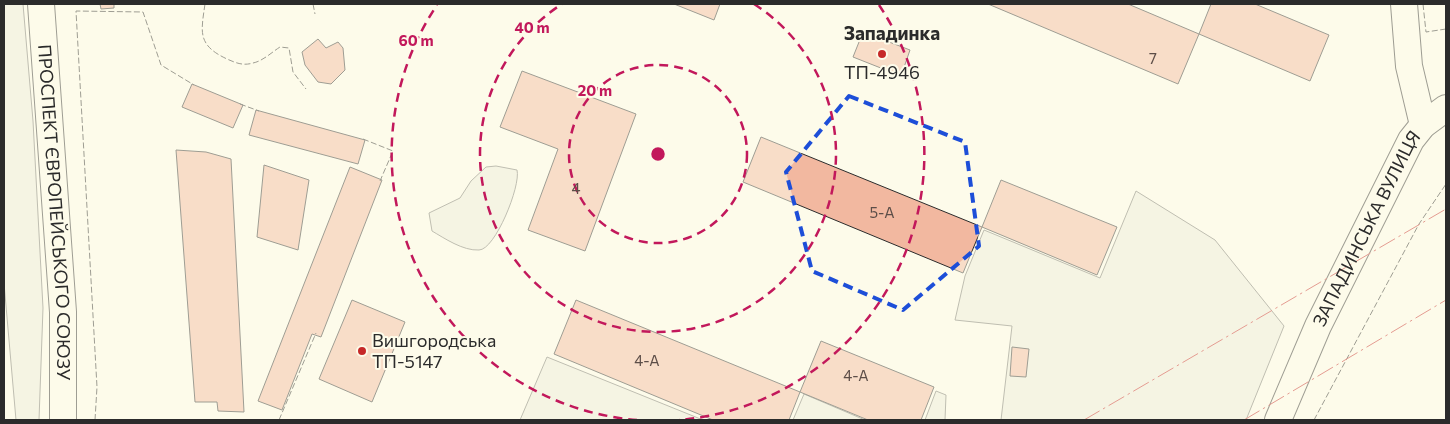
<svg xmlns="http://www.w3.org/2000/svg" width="1450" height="424" viewBox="0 0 1450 424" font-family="Commissioner,sans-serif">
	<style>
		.green { fill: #ecebdb; stroke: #74746e }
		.building { fill: #f2b8a0; stroke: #2b2b2b }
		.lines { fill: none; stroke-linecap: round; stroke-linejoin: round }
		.minor-casing { stroke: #2b2b2b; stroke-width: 28 }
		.minor { stroke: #fdfbea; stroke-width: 26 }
		.fence { stroke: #2b2b2b; stroke-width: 1; stroke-dasharray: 6 2.5; stroke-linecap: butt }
		.power { stroke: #c62828; stroke-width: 1; stroke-dasharray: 18 4 2.5 4; stroke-linecap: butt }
		.marked { fill: none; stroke: #1d4ed8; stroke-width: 4; stroke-dasharray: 10 6; stroke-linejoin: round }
		.ring { fill: none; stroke: #c2185b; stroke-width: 2.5; stroke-dasharray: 9 6 }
		.poi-dot { fill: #c62828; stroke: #fdfbea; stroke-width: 2 }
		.labels { text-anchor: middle; stroke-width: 4; stroke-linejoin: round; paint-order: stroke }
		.number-label { font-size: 15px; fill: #5d4e48 }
		.poi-label { font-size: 18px; fill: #2b2b2b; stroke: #fdfbea }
		.street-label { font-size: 18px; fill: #2b2b2b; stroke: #fdfbea }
		.neighbourhood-label { font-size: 19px; font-weight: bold; fill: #2b2b2b; stroke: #fdfbea }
		.centre { fill: #c2185b; stroke: #fdfbea; stroke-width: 2.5 }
		.ring-label { font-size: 15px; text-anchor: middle; font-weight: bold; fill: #c2185b; stroke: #fdfbea; stroke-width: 4; stroke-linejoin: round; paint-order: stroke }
	</style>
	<rect width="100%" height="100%" fill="#fdfbea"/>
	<!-- green -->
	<path class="green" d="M4,4H23L33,121L43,308L39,420H16L4,283Z
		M496,166L517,170C521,186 495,250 479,250C463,251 444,238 432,231L429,213L460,198L471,181L486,167Z
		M1136,191L1215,240L1284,326L1246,420H1001L1012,326L955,320L965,276L984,230L1100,278Z
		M547,357L703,420H520Z
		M936,391L946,395L945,420H925Z
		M804,394L865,420H793Z"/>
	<!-- building -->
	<path class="building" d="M100,4H114V8L101,9Z
		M674,4H720L714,20Z
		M988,4H1128L1199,34L1178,84Z
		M1211,4H1255L1329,35L1310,81L1199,34Z
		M863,32L910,50L901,76L853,57Z
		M318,39L326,48L338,42L343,48L345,70L331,84L318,82L305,65L302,52Z
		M522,71L636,114L585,251L528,230L558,149L500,127Z
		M192,84L243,105L233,128L182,107Z
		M256,110L365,140L358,164L249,135Z
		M761,137L982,227L963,273L743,182Z
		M176,150L206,152L231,159L244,412L218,411L217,402H195Z
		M264,165L309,180L298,250L257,237Z
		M350,167L382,180L321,337L312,334L282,410L258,401Z
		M1001,180L1117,227L1097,275L982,227Z
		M352,300L405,322L372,402L319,379Z
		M576,300L800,392L789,420H713L554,354Z
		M821,341L934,387L921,420H868L800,392Z
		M1012,347L1029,349L1026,377L1010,376Z"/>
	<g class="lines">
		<!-- minor casing -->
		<g class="minor-casing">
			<g id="minor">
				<path id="s1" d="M41,4L63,312V420"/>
				<path d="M1404,4L1409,66L1423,125"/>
				<path id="s2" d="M1278,420L1318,326L1411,140L1423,125L1446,108"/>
			</g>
		</g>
		<!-- minor -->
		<use href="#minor" class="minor"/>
		<!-- fence -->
		<path class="fence" d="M205,4C201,32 197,45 227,59C236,63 243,66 253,63C263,61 272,52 280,47L289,48L293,72L306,89
			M313,4L315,14
			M1423,4L1426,32L1446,29
			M240,104L259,111
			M363,139L393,151L380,181
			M95,420L97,387L76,11L143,12L161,65L194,85
			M279,420L316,333
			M1314,420L1419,224L1446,184"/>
		<!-- power -->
		<path class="power" d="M1084,420L1446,209
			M1244,420L1446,300"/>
	</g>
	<!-- marked area -->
	<path d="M0 0H1450V424H0ZM849,96L965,142L979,246L903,310L812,271L786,172Z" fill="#fdfbea" fill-opacity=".55" fill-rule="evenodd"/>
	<path class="marked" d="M849,96L965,142L979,246L903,310L812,271L786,172Z"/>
	<!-- distance rings -->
	<g class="ring">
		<circle cx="658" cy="154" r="89"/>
		<path d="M754 4A178 178 0 1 1 562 4"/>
		<path d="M637 420A267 267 0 0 1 437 5M879 5A267 267 0 0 1 679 420"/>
	</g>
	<!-- markers -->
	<g class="poi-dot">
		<circle cx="882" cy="54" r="5"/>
		<circle cx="362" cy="351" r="5"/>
	</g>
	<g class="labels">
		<!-- number labels -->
		<g class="number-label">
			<text x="1153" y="64">7</text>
			<text x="576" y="194">4</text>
			<text x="882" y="218">5-А</text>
			<text x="647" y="366">4-А</text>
			<text x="856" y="381">4-А</text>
		</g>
		<!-- poi labels -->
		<g class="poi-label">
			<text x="882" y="79">ТП-4946</text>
			<text x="372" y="347" text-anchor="start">Вишгородська<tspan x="372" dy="21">ТП-5147</tspan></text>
		</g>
		<!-- street labels -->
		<g class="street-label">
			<text dy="6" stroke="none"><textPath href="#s1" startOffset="209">ПРОСПЕКТ ЄВРОПЕЙСЬКОГО СОЮЗУ</textPath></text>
			<text dy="6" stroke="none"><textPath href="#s2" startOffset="211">ЗАПАДИНСЬКА ВУЛИЦЯ</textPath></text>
		</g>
		<!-- neighbourhood labels -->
		<g class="neighbourhood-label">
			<text x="892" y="40">Западинка</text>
		</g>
	</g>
	<circle cx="658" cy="154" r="8" class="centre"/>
	<g class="ring-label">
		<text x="532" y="33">40 m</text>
		<text x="416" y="46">60 m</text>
		<text x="595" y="96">20 m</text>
	</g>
	<!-- border -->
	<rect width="1450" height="424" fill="none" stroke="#2b2b2b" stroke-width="10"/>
</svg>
